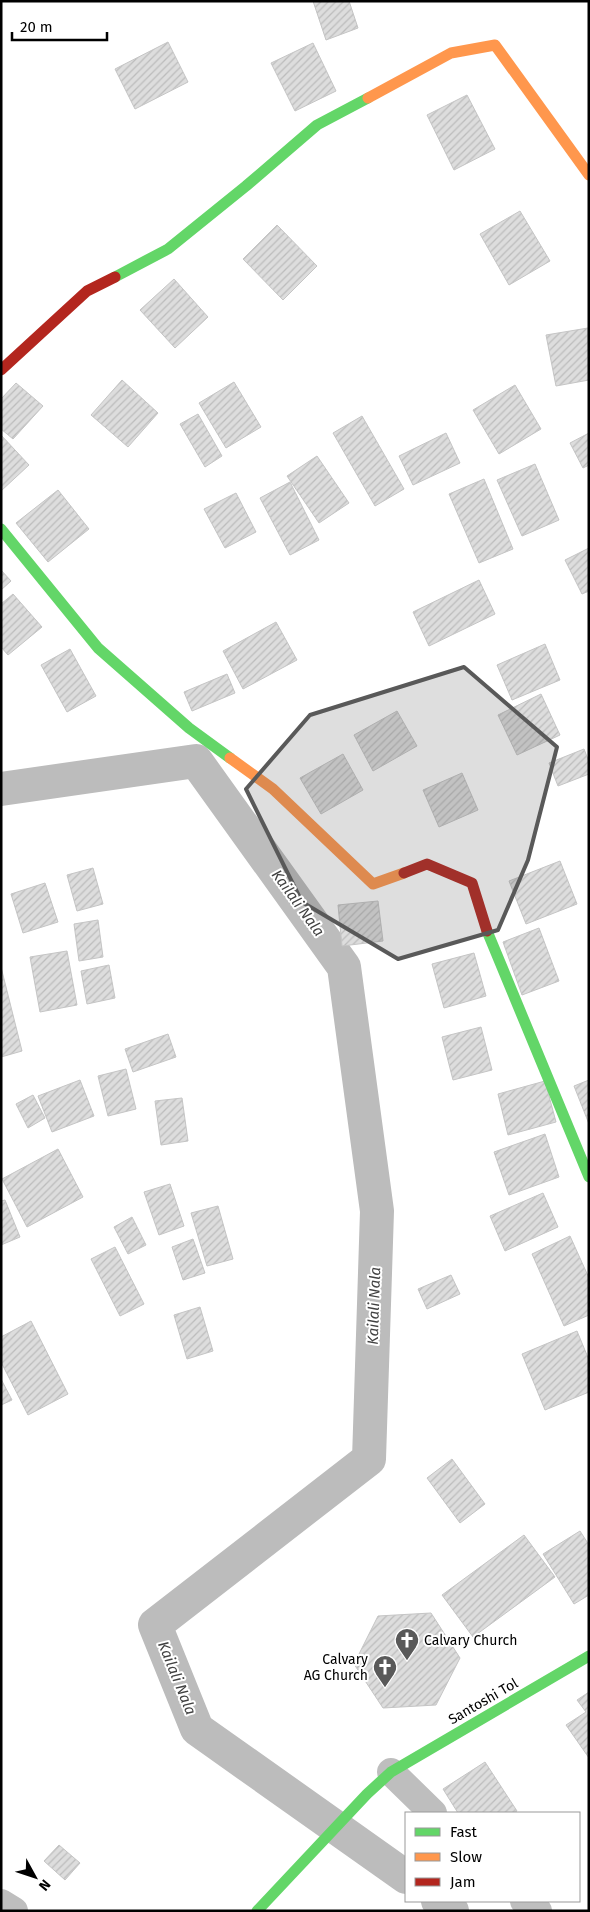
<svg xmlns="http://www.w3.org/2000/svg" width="590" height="1912" viewBox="0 0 590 1912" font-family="'Fira Sans',sans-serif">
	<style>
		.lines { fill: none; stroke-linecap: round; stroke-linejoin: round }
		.canal { stroke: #bcbcbc; stroke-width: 34 }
		.building { fill: url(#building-hatch); stroke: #c5c5c5 }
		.street { stroke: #bebebe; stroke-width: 28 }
		.fast { stroke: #63d668; stroke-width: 11 }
		.slow { stroke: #ff974d; stroke-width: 11 }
		.jam { stroke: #b3261e; stroke-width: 11 }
		.marked { fill: #595959; fill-opacity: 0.2; stroke: #595959; stroke-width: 4; stroke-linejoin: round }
		.labels { text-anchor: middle; stroke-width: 4; stroke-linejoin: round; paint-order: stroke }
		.poi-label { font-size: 14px; fill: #000; stroke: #fff; text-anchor: start }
		.street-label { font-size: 14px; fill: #000; stroke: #fff }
		.water-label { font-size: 15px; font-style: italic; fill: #414141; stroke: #fff }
	</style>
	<defs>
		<pattern id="building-hatch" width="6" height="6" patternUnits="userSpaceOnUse" patternTransform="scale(1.25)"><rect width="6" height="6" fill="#ddd"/><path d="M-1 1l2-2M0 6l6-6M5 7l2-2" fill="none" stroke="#bcbcbc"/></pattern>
	</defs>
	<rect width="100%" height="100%" fill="#fff"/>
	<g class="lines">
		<!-- canal -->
		<path class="canal" d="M1,789L196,761L344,967L377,1211L369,1459L155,1625L197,1729L406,1877
			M438,1901L452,1911"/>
	</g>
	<!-- building -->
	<path class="building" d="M313,1H349L358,28L326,40Z
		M168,42L188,82L135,109L115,69Z
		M313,43L336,91L295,111L271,63Z
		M467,95L495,149L454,170L427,115Z
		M520,211L550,261L509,285L480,234Z
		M277,225L317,266L283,300L243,259Z
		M174,279L208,317L175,348L140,310Z
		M588,328L589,380L556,386L546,335Z
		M122,380L158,413L128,447L91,415Z
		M234,382L261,427L226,448L199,403Z
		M16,383L43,406L13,439L1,429V399Z
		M515,385L541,429L499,454L473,410Z
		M198,414L222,456L205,467L180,424Z
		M362,416L404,489L375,506L333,433Z
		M446,433L460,463L413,485L399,456Z
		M589,433V465L583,468L570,443Z
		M1,435L29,465L1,491Z
		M317,456L349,503L319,523L287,476Z
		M535,464L559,520L522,536L497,480Z
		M484,479L513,549L479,563L449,494Z
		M290,482L319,540L290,555L260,498Z
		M58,490L89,529L48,562L16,523Z
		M236,493L256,532L225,548L204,509Z
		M589,548V591L582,594L565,560Z
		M1,570L11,581L1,590Z
		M479,580L495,614L429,646L413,612Z
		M13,594L42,627L8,655L1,647V604Z
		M276,622L297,660L243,689L223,651Z
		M545,644L560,680L512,700L497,665Z
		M70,649L96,696L67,712L41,665Z
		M227,674L235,693L192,711L184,692Z
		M541,694L560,735L517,755L498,715Z
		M397,711L417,746L373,771L354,735Z
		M584,749L589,762V774L558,786L549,763Z
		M343,754L363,790L321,814L300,778Z
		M462,773L478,810L439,827L423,790Z
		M560,861L577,904L526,924L509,881Z
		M93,868L103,904L77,911L67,875Z
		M45,883L58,922L23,933L11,894Z
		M378,901L383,941L342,946L338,905Z
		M98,920L103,957L79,961L74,924Z
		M539,928L559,981L522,995L503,942Z
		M67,951L77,1005L40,1012L30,957Z
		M474,953L486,996L444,1008L432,964Z
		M109,965L115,998L87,1004L81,971Z
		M1,967L22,1051L1,1057Z
		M481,1027L492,1070L453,1080L442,1037Z
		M168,1034L176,1057L133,1072L125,1049Z
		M126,1069L136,1109L108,1116L98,1076Z
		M80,1080L94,1116L52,1132L38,1096Z
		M589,1080V1124L574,1086Z
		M545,1081L556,1122L508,1135L498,1094Z
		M33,1095L45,1118L28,1128L16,1104Z
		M182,1098L188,1141L161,1145L155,1101Z
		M545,1134L559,1177L509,1195L494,1152Z
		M58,1149L83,1197L27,1227L2,1179Z
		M170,1184L184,1226L159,1235L144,1192Z
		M543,1193L558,1227L505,1251L490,1216Z
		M5,1200L20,1237L1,1245V1201Z
		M218,1206L233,1259L207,1266L191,1213Z
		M132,1217L146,1245L128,1254L114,1227Z
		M570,1236L589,1278V1315L564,1326L532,1254Z
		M193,1239L205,1273L183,1280L172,1247Z
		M115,1247L144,1304L120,1316L91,1259Z
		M451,1275L460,1294L427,1309L418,1289Z
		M200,1307L213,1351L187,1359L174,1315Z
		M31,1321L68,1394L28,1415L1,1362V1337Z
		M577,1331L589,1360V1392L545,1410L522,1354Z
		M1,1379L12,1400L1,1405Z
		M452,1459L485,1504L460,1523L427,1478Z
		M580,1531L589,1545V1595L574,1604L543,1554Z
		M524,1535L555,1577L473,1637L442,1595Z
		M431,1613L460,1658L436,1705L383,1708L354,1664L378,1616Z
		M589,1692V1758L566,1725L586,1712L577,1700Z
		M485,1762L517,1811L513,1813H458L443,1789Z
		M59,1845L80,1863L65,1880L44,1861Z"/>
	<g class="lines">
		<!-- street -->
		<path class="street" d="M391,1772L433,1813
			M524,1901L538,1911
			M1,1903L14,1911"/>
		<!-- fast -->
		<path class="fast" d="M115,277L168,249L246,186L317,125L368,98
			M1,529L98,648L189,728L230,758
			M487,931L589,1177
			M257,1911L367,1794L391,1772L589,1656"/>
		<!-- slow -->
		<path class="slow" d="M368,98L451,53L495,45L589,175
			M230,758L273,789L373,884L404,873"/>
		<!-- jam -->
		<path class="jam" d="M1,370L87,291L115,277
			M404,873L427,864L472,883L487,931"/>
	</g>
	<!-- marked area -->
	<path class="marked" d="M464,667L557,747L528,860L498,930L398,959L302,902L246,789L310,715Z"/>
	<!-- icons -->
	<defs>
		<g id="church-pin" transform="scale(1.25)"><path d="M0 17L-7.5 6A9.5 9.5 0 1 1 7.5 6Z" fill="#595959" stroke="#fff"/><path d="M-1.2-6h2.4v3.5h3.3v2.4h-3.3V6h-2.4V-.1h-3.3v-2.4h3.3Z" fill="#fff"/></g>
	</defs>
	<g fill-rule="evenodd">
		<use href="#church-pin" x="407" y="1640"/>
		<use href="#church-pin" x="385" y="1667"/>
	</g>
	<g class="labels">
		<!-- poi labels -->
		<g class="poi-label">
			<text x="424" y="1645">Calvary Church</text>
			<text x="368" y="1664" text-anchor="end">Calvary<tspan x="368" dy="16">AG Church</tspan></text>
		</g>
		<!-- street labels -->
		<g class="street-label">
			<text transform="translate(483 1701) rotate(-30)" y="5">Santoshi Tol</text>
		</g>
		<!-- water labels -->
		<g class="water-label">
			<text transform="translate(298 903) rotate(54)" y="5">Kailali Nala</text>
			<text transform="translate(374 1306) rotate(-88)" y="5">Kailali Nala</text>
			<text transform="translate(177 1678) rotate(68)" y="5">Kailali Nala</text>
		</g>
	</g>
	<!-- border -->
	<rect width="590" height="1912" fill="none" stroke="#000000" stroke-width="5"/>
	<!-- legend -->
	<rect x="405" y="1812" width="175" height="90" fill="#ffffff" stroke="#999999"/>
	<rect x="415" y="1828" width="25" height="8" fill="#63d668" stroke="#999999"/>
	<text x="450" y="1837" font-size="15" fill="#000000">Fast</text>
	<rect x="415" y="1853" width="25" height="8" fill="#ff974d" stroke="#999999"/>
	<text x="450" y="1862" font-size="15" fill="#000000">Slow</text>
	<rect x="415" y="1878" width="25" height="8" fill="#b3261e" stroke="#999999"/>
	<text x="450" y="1887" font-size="15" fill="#000000">Jam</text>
	<!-- north arrow -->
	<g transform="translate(35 1877) rotate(130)" stroke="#ffffff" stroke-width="4" paint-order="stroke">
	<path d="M0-4L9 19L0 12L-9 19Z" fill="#000000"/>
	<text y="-8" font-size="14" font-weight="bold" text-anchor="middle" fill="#000000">N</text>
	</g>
	<!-- scale -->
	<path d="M12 32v8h95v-8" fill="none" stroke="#000000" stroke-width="2.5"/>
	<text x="20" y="32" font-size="15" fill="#000000" stroke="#ffffff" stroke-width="4" paint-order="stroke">20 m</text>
</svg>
